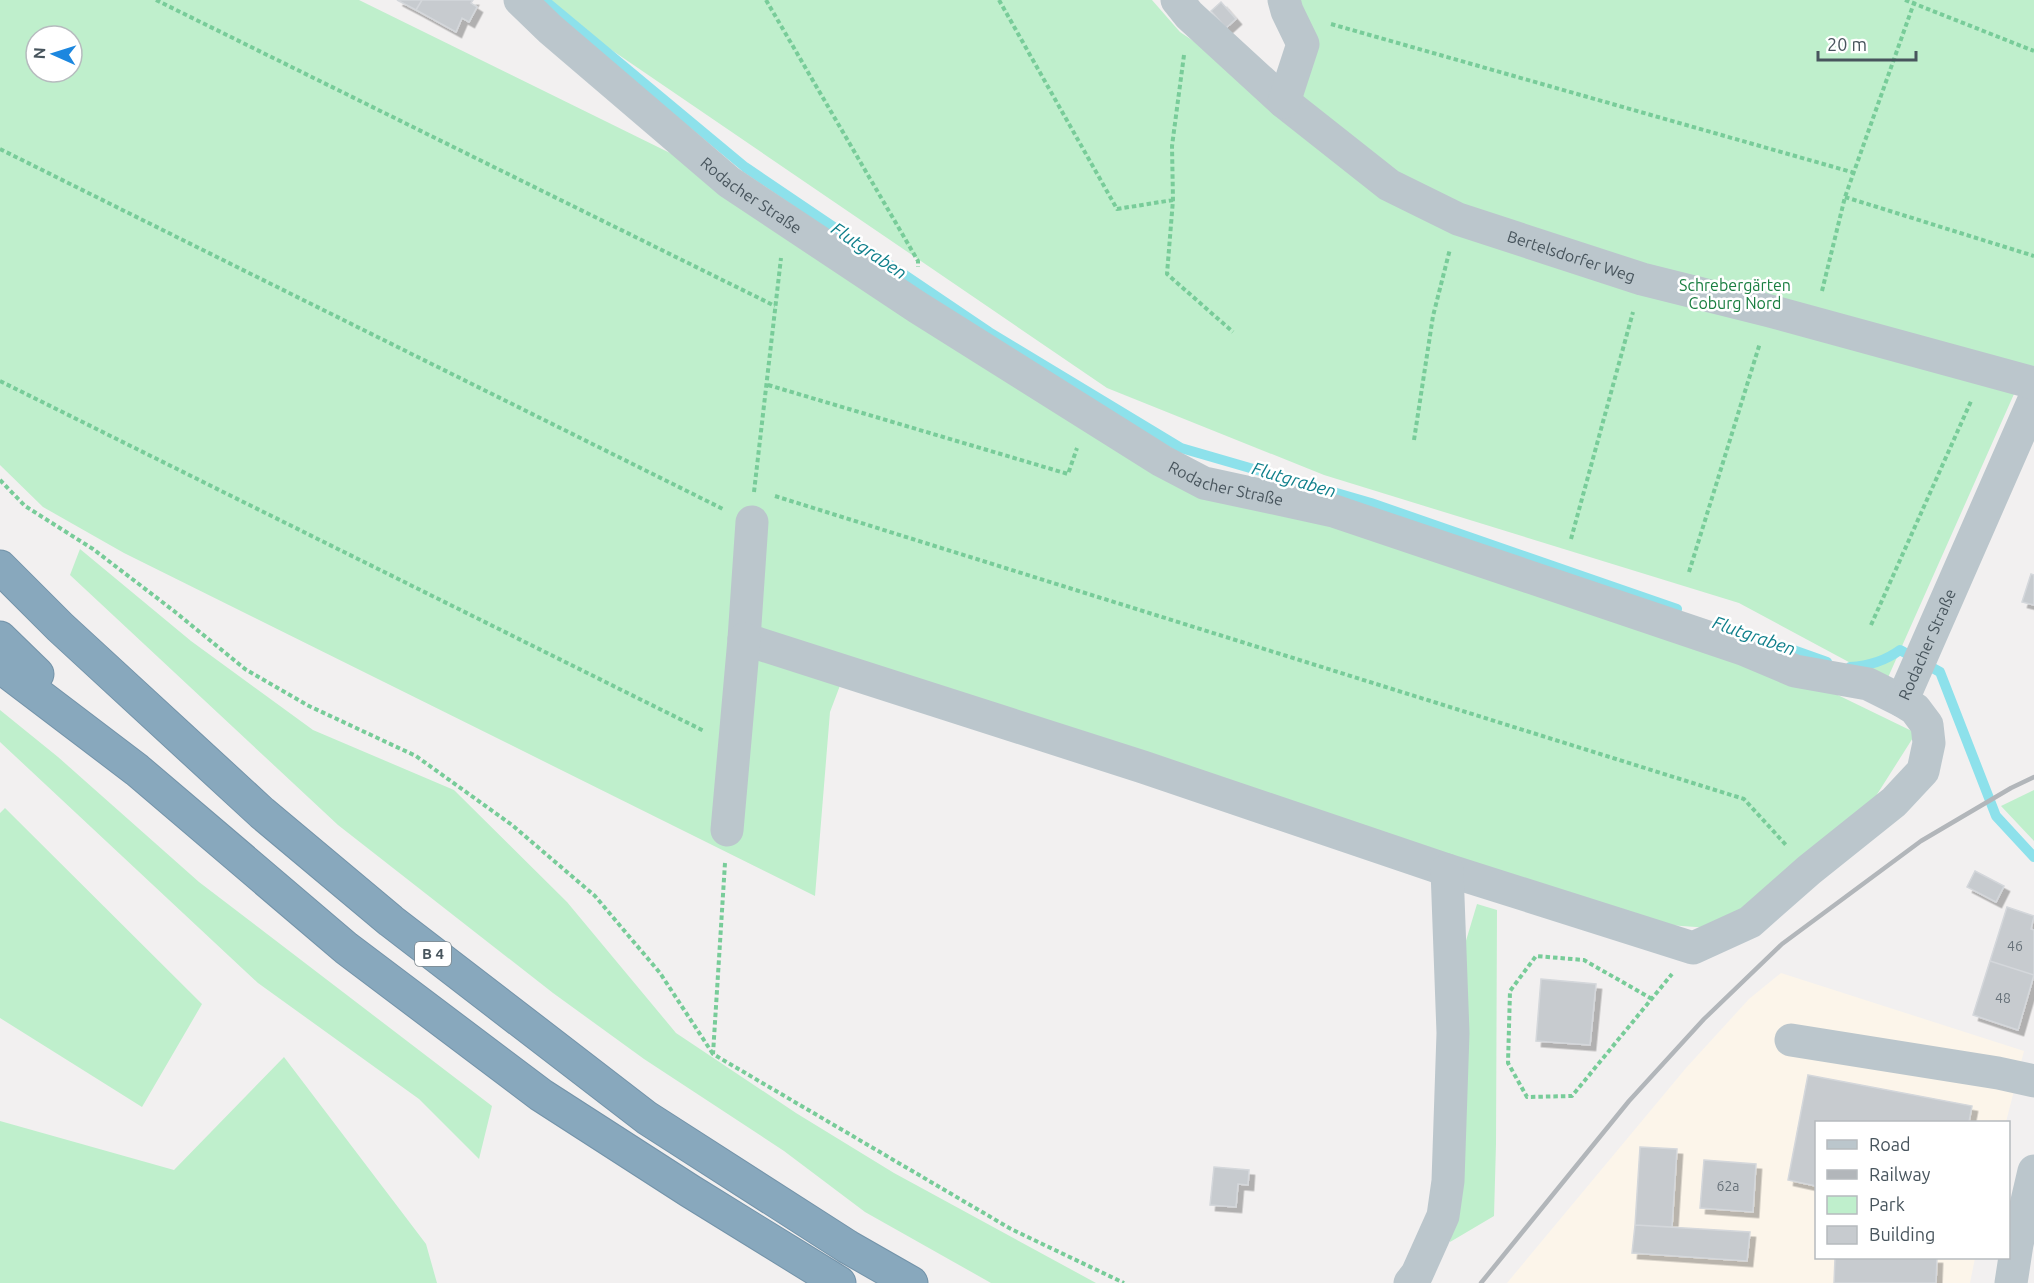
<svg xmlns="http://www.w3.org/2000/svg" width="2034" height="1283" viewBox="0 0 2034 1283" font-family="Ubuntu,sans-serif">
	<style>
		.commercial { fill: #fcf5ea }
		.green { fill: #bfefcc; fill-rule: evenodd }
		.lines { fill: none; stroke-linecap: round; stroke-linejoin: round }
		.stream { stroke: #8de1eb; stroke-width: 10 }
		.building { fill: #c7cbcf; stroke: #d4d7db; stroke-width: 1.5; filter: url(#shadow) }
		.highway-casing { stroke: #7393a9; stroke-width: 35 }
		.path { stroke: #78cc99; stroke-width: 4; stroke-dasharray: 4.5 3; stroke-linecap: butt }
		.minor { stroke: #bbc6cc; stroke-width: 33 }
		.highway { stroke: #88a8bd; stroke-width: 33 }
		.rail { stroke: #b2b6ba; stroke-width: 4.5 }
		.labels { text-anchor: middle; stroke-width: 5; stroke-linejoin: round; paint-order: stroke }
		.number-label { font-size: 14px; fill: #68727a }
		.shield { fill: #fff; stroke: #7f888e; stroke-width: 1.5 }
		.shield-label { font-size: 15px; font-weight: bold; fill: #48555d }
		.street-label { font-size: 16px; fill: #48555d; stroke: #fff }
		.park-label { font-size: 16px; fill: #197e40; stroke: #fff }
		.water-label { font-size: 18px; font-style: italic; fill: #0f7f8b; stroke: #fff }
	</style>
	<defs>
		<filter id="shadow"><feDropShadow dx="5.5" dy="5.5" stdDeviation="0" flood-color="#0004"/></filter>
	</defs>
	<rect width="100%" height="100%" fill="#f2f0f0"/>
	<!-- commercial -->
	<path class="commercial" d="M1781,973L2024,1051L2006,1122H1816V1258H1975L1970,1283H1507L1686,1068L1749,999Z"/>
	<!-- green -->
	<path class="green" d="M0,0H359L729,182L1162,461L1743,649L1916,733L1876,796L1809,870L1710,928L1668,925L847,667L830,712L815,896L124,553L43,507L0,465ZM36,36H72V72H36Z
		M549,0H1152L1180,32L1284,102L1302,44L1284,0H2034V389L2018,385L1886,682L1739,603L1324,475L1107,388L550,8Z
		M80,549L191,641L313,730L454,790L567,902L676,1033L796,1113L894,1173L1096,1283H991L865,1212L784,1151L644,1059L553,993L338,825L70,575Z
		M0,710L58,757L199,882L492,1106L479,1159L419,1099L258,983L0,742Z
		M2034,790V841L2001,806Z
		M5,808L202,1004L142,1107L0,1018V813Z
		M1477,904L1497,910L1496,1144L1494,1216L1450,1242L1466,1081L1465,944Z
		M284,1057L426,1244L437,1283H0V1121L174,1170Z"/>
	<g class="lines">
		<!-- stream -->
		<path class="stream" d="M544,0L745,167L989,332L1181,448L1371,503L1677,609
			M1751,635L1827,662
			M1850,667C1868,666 1885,661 1900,650L1940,672L1996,816L2034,857"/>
	</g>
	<!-- building -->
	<path class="building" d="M397,0H422L416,10Z
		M422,0H473L471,3L477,7L469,22L462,18L456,32L416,10Z
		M1221,2L1236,19L1226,28L1211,11Z
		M2031,574L2034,575V605L2022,602Z
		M1975,871L2004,886L1996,902L1967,887Z
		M2007,907L2034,916L2031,929L2034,930V975L1990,961Z
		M1990,961L2034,975L2018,1030L1973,1015Z
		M1541,979L1596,984L1590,1045L1536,1041Z
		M1808,1075L1972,1106L1969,1122H1816V1186L1788,1180Z
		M1640,1147L1677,1149L1672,1227L1635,1225Z
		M1704,1160L1756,1164L1753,1212L1700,1208Z
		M1214,1167L1249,1170L1248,1185L1238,1184L1236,1207L1210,1205Z
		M1635,1225L1750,1232L1747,1261L1632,1253Z
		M1835,1258H1937L1936,1283H1834Z"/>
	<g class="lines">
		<!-- highway casing -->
		<g class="highway-casing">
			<path id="highway" d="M0,567L60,627L262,813L391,921L647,1118L848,1247L911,1283
				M0,638L37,674
				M0,666L137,770L346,948L541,1095L690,1191L839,1283"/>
		</g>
		<!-- path -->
		<path class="path" d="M156,0L775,306
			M766,0L918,261V267
			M999,0L1117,209L1173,200
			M1905,0L2034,51
			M1331,24L1855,173
			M1184,55L1172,146L1173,200L1167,274L1233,332
			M0,149L723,509
			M1845,197L2034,256
			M1822,291L1845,197L1915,0
			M0,381L704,731
			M768,385L1068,474L1077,448
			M1414,440L1433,316L1450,249
			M0,480L25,506L93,549L174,611L245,669L309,706L416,756L512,825L595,896L660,973L713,1054
			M754,492L781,258
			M775,496L1744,799L1786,845
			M1571,539L1633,312
			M1689,572L1760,343
			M1871,625L1972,399
			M725,863L713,1054L1011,1229L1124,1283
			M1652,999L1584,960L1536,956L1510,991L1508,1063L1527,1097L1572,1096L1672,974"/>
		<!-- minor -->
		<g class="minor">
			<path id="s1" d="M520,0L550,29L729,182L917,307L1162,461L1204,483L1334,511L1743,649L1795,671L1868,684L1902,701L2034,400"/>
			<path id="s2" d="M1177,0L1189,15L1284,102L1389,185L1458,219L1642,279L1770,311L2034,383"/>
			<path d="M1284,0L1287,11L1303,44L1284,102"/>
			<path d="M752,522L744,639L1143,767L1447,870L1693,948L1750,922L1809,870L1894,802L1923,771L1929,743L1927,725L1915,709L1902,701"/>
			<path d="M727,830L744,639"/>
			<path d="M1791,1040L1998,1073L2034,1081"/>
			<path d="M1410,1283L1417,1274L1443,1216L1448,1181L1453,1033L1447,870"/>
			<path d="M2011,1283L2017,1244L2034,1171"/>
		</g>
		<!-- highway -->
		<use href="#highway" class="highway"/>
		<!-- rail -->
		<path class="rail" d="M1481,1283L1629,1101L1704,1019L1782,944L1921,841L2011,788L2034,777"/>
	</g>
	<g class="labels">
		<!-- number labels -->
		<g class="number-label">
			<text x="2015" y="951">46</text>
			<text x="2003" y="1003">48</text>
			<text x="1728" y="1191">62a</text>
		</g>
		<!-- shield labels -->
		<rect class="shield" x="415" y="942" width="36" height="24" rx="4.5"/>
		<g class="shield-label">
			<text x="433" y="959">B 4</text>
		</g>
		<!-- street labels -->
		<g class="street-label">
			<text dy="6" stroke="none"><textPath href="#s1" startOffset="303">Rodacher Straße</textPath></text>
			<text dy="6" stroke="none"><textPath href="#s2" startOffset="478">Bertelsdorfer Weg</textPath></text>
			<text dy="6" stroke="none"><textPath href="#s1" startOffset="861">Rodacher Straße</textPath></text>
			<text dy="6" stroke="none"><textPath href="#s1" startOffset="1635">Rodacher Straße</textPath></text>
		</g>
		<!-- park labels -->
		<g class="park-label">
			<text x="1735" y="291">Schrebergärten<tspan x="1735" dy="18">Coburg Nord</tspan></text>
		</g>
		<!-- water labels -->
		<g class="water-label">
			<text transform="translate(869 251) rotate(34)" y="6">Flutgraben</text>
			<text transform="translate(1294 480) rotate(16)" y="6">Flutgraben</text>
			<text transform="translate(1754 636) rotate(19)" y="6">Flutgraben</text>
		</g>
	</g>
	<!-- legend -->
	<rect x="1815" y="1121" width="195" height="138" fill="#ffffff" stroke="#b6bbbe" stroke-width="1.5"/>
	<rect x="1827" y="1140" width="30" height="9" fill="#bbc6cc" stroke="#b6bbbe" stroke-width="1.5"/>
	<text x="1869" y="1151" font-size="18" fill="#48555d">Road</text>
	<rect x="1827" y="1170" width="30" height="9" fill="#b2b6ba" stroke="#b6bbbe" stroke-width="1.5"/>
	<text x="1869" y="1181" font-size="18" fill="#48555d">Railway</text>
	<rect x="1827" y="1196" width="30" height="18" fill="#bfefcc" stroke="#b6bbbe" stroke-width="1.5"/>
	<text x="1869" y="1211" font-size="18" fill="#48555d">Park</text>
	<rect x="1827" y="1226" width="30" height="18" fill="#c7cbcf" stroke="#b6bbbe" stroke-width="1.5"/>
	<text x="1869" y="1241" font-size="18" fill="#48555d">Building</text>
	<!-- north arrow -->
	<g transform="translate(54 54) rotate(273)"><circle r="28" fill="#ffffff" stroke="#b6bbbe" stroke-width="1.5"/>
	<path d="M0-4.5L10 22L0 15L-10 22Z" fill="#1c87df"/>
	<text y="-9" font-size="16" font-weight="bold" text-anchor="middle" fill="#48555d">N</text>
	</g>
	<!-- scale -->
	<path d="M1818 51v9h98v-9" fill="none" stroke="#48555d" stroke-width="3"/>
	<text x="1827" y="51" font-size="18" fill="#48555d" stroke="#ffffff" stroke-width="4.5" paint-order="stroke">20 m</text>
</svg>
